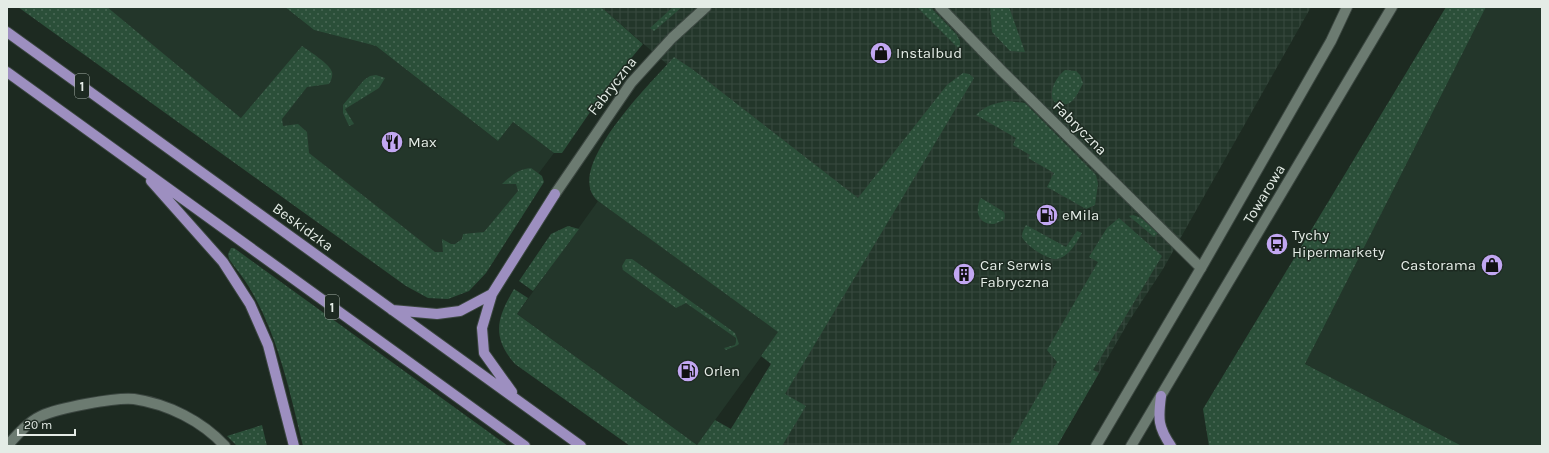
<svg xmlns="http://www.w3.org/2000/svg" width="1549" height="453" viewBox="0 0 1549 453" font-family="Karla,sans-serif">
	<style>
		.built { fill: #23362a }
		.industrial { fill: url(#industrial-grid) }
		.grass { fill: url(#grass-dots) }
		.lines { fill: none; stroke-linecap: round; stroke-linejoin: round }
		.minor-casing { stroke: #3b4640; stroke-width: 12 }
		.tertiary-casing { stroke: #3b4640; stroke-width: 12 }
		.secondary-casing { stroke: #3b4640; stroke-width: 12 }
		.primary-casing { stroke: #3b4640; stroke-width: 12 }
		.minor { stroke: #6c7b71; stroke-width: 10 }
		.tertiary { stroke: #6c7b71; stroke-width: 10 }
		.secondary { stroke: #6c7b71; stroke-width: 10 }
		.primary { stroke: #9d8fc0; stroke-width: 10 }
		.labels { text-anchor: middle; stroke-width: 3; stroke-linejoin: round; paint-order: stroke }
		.shield { fill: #1d2a21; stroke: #a8b2ab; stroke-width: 1 }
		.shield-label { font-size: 14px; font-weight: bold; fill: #e4ece6 }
		.poi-label { font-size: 15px; fill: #e4ece6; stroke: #1d2a21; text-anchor: start }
		.street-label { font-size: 15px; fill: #e4ece6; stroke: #1d2a21 }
	</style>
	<defs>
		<pattern id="industrial-grid" width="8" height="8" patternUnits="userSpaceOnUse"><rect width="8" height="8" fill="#23362a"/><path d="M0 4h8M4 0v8" fill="none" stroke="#384a3f"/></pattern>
		<pattern id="grass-dots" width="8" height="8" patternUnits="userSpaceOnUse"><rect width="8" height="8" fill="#2b4f39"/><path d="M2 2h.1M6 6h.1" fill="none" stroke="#4a6856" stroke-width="1.8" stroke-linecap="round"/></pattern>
	</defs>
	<rect width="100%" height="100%" fill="#1d2a21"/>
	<!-- built -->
	<path class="built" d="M104,7H285L314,30L376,46L498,141L513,122L554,153L476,257L434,263L241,118Z
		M1486,7H1542V446H1462L1305,364Z
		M598,201L779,332L697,445L517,314Z"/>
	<!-- industrial -->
	<path class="industrial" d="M601,7H1311L1163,269L1129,321L1057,446L721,445L855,227Z"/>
	<!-- grass -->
	<path class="grass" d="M18,7H107L241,118L302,46C309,51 330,64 332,72C333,76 331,81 329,84L307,87L282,119L283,126L298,124L307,132L309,153L435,252H443L442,239L451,244H455L462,239L463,234L484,232L518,191L516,184H502C511,176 518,169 531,168L542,176L544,182L486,273L469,291L448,299L428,298L406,286Z
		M285,7H601L643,44L608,86L562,153H554L513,122L498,141L376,46L314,30Z
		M673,7H682L654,31L650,28Z
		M917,7H930L956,34L960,41V50Z
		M990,7H1009L1025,52L1010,51L992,32Z
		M1446,7H1486L1305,364L1462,446H1209L1203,409Z
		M674,57L692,69L858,198L947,85L963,73L969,74L974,78L785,394L806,406L782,446H630L515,364C491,336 497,318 514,289L528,298L517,314L697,445L715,420L731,429L771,364L761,356L778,332L598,201C561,170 653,81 674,57Z
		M1065,70L1076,71L1080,75L1083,83C1080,89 1076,98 1071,102C1062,108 1050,104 1052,92C1053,83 1059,75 1065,70Z
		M376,75L385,78L379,88L345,109L354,124L349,126L343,113V105L364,80L370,76Z
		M1008,101L1025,103L1096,175L1098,184L1095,205L1086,209L1047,187L1054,173L1028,158L1030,155L1013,145L1016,138L976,115C986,105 995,103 1008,101Z
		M981,198L1004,212L1005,216L1004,220C1001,221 997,223 994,224C978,225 974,210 981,198Z
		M1133,215L1141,218L1158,233L1154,237L1129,216Z
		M1119,218L1162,256L1093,370L1099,373L1057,446H1009L1057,362L1047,350L1098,262L1089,257L1107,228Z
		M1026,225L1066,247L1077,231L1082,233C1076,243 1070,256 1057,259C1049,261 1023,244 1022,236C1022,232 1024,229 1026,225Z
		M568,226L579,229L533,291L519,281L551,234Z
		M231,248H234L508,446H303C290,392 278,335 249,287C243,277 236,269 229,259L228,254Z
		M626,259H632L735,333L739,344L736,346L726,350L724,348L735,345L736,342V338L686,303L676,308L623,270L622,266Z
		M262,425L267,446H237L227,436Z"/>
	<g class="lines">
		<!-- minor casing -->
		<g class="minor-casing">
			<path id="minor" d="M7,446C17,435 28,422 41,416C58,408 116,397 134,399C168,404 202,421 225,446"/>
		</g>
		<!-- tertiary casing -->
		<g class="tertiary-casing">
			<path id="tertiary" d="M1201,268L1331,41L1347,7
				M1131,446L1392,7"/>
		</g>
		<!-- secondary casing -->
		<g class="secondary-casing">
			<path id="secondary" d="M940,7L1002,71L1201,268L1096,446
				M555,194L631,83L672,38L706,7"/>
		</g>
		<!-- primary casing -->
		<g class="primary-casing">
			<path id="primary" d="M7,32L581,446
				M7,72L525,446
				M151,181L223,262L250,304L268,345L294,446
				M392,310L437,314L460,311L492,294
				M512,392L484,353L482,328L492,294L555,194
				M1161,396C1158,419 1158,427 1171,446"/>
		</g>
		<!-- minor -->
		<use href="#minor" class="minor"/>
		<!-- tertiary -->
		<use href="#tertiary" class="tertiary"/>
		<!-- secondary -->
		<use href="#secondary" class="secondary"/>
		<!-- primary -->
		<use href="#primary" class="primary"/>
	</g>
	<!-- icons -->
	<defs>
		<g id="shop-disc" transform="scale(1.15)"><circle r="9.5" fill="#c2a7f2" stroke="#1d2a21"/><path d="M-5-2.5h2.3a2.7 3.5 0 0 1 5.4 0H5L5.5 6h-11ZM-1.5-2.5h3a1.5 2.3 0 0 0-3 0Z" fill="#111"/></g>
		<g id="restaurant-disc" transform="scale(1.15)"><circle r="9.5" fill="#c2a7f2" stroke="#1d2a21"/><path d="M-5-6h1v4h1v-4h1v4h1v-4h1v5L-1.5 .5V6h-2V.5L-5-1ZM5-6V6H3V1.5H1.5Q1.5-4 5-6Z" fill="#111"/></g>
		<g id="fuel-disc" transform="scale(1.15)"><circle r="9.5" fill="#c2a7f2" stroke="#1d2a21"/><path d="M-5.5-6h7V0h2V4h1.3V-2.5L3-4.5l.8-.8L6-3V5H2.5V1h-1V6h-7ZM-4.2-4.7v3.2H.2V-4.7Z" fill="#111"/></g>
		<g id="bus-disc" transform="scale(1.15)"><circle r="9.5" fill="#c2a7f2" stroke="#1d2a21"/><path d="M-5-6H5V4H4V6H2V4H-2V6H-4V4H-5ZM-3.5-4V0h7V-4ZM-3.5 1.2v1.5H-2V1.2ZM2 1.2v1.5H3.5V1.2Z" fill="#111"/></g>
		<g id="building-disc" transform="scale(1.15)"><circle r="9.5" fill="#c2a7f2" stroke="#1d2a21"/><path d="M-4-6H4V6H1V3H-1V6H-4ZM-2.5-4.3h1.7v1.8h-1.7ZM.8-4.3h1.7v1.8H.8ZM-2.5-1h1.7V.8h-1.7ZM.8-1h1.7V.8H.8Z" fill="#111"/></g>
	</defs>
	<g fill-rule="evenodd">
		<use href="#shop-disc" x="881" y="53"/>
		<use href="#restaurant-disc" x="392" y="142"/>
		<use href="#fuel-disc" x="1047" y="215"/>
		<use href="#bus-disc" x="1277" y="244"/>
		<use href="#shop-disc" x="1492" y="265"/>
		<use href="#building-disc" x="964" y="274"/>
		<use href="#fuel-disc" x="688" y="371"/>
	</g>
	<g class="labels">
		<!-- shield labels -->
		<g class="shield">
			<rect x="75" y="74" width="14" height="24" rx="3"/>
			<rect x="325" y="295" width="14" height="24" rx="3"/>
		</g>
		<g class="shield-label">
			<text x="82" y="91">1</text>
			<text x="332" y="312">1</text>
		</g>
		<!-- poi labels -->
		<g class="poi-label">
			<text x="896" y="58">Instalbud</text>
			<text x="408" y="147">Max</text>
			<text x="1062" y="220">eMila</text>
			<text x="1292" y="240">Tychy<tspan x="1292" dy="17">Hipermarkety</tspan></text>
			<text x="980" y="270">Car Serwis<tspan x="980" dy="17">Fabryczna</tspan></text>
			<text x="1476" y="270" text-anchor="end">Castorama</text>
			<text x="704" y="376">Orlen</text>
		</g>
		<!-- street labels -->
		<g class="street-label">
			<text transform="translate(612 86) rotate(-52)" y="5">Fabryczna</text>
			<text transform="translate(1080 128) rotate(45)" y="5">Fabryczna</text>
			<text transform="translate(1264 194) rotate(-59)" y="5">Towarowa</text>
			<text transform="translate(303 227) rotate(36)" y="5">Beskidzka</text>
		</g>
	</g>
	<!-- border -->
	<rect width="1549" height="453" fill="none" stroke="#e4ece6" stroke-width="16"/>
	<!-- scale -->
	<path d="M18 429v6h57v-6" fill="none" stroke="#e4ece6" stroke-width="2"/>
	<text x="24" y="429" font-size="12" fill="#e4ece6" stroke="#1d2a21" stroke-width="3" paint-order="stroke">20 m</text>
</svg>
